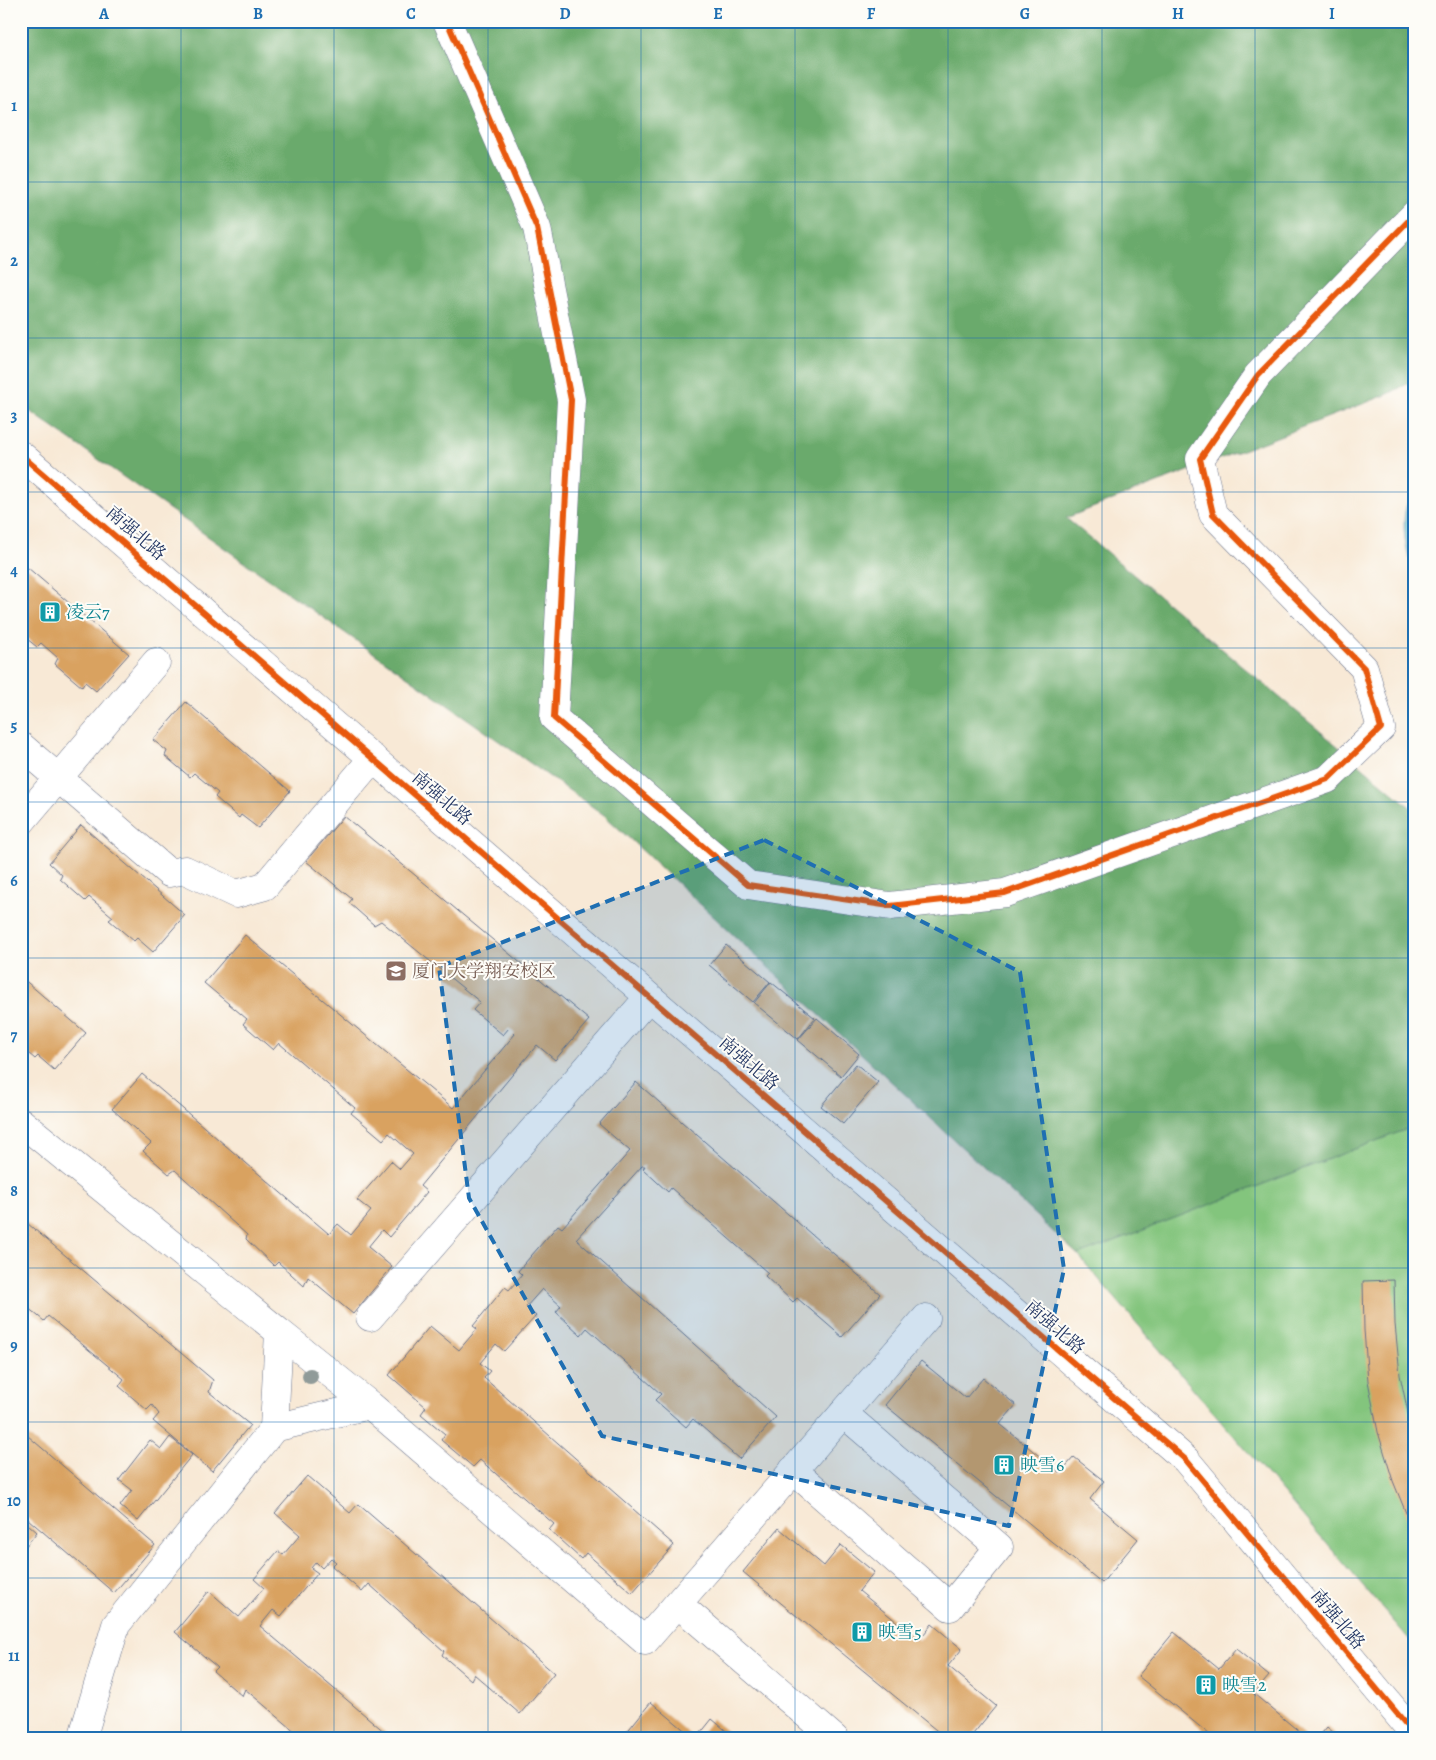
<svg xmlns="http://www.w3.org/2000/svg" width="1436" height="1760" viewBox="0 0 1436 1760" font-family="Alegreya,'Noto Serif SC',serif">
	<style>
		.green { fill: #83c57d; stroke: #4f7a6e }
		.forest { fill: #6aaa6c; stroke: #426c65 }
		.water { fill: #3ca9bc; stroke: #2c6c8d }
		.building { fill: #d9a261 }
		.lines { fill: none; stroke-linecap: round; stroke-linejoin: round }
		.minor-casing { stroke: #687088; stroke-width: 29 }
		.minor { stroke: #fff; stroke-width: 28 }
		.cycleway-casing { stroke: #fdfcf7; stroke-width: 9 }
		.cycleway { stroke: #e8590c; stroke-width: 6 }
		.tree { fill: #909b99 }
		.marked { fill: #1f6fb2; fill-opacity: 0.2; stroke: #1f6fb2; stroke-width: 4; stroke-dasharray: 10 6; stroke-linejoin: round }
		.grid { fill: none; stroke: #1f6fb2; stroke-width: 1; stroke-opacity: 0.55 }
		.labels { text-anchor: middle; stroke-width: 4; stroke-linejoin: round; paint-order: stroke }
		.street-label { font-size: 18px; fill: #1b2f5e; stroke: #fdfcf7 }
		.culture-label { font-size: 18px; fill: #0d838f; stroke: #fdfcf7; text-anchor: start }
		.education-label { font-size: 18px; fill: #785e54; stroke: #fdfcf7; text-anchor: start }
		.neatline { fill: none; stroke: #1f6fb2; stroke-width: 2 }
		.grid-label { font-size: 16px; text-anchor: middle; font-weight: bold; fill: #1f6fb2 }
	</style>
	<rect width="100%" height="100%" fill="#fdfcf7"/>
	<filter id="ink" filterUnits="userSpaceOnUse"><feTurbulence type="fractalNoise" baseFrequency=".02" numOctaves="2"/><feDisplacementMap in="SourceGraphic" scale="10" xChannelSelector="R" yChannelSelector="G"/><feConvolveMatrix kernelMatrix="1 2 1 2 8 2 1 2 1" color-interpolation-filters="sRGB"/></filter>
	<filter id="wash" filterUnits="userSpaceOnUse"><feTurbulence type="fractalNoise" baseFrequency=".0096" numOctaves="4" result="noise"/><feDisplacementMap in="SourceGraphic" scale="20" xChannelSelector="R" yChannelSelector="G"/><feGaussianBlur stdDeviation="1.12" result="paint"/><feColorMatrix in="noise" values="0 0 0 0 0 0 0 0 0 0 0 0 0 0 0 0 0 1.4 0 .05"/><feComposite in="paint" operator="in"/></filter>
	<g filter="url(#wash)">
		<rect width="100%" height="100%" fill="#f8e9d6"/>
		<!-- green -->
		<path class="green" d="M1415,1126V1646L1078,1255Z"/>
		<!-- forest -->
		<path class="forest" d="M21,21H1415V380L1386,395L1066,518L1415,811V1126L1078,1255L604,815L21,405Z"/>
		<!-- water -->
		<path class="water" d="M1415,488V573C1404,549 1397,511 1415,488Z"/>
		<g id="blocks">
			<!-- building -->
			<path class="building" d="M21,562L129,654L96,691L85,682L82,687L55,664L58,658L41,643L37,647L21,634Z
				M186,702L290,791L258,828L241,815L239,818L215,797L218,793L194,773L190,777L165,756L167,751L153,740Z
				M344,816L589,1020L555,1060L537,1045L420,1186L427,1192L389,1237L382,1230L368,1247L392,1267L353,1314L308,1277L304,1286L278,1262L274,1266L246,1239L247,1235L175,1170L169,1174L143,1151L151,1143L112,1109L142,1074L329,1234L338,1224L351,1235L371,1211L357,1200L391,1161L400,1169L413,1154L389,1133L383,1140L351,1113L355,1108L279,1043L273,1050L243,1024L247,1019L204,983L245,935L453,1108L515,1034L509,1028L503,1035L473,1010L480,1002L381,921L374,925L349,903L352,899L306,861Z
				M81,825L185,915L153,952L137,938L134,941L109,920L113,917L89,897L85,901L60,879L62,875L49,863Z
				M726,945L770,982L753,1002L709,965Z
				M21,977L86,1033L54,1070L38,1056L35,1059L21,1047Z
				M771,982L815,1018L798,1039L754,1003Z
				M817,1018L859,1054L841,1076L798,1040Z
				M856,1064L878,1082L843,1124L821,1106Z
				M636,1082L880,1294L842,1337L797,1298L793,1302L765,1276L768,1273L671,1188L668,1192L643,1169L645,1166H642L576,1239L776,1417L739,1459L693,1419L686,1427L655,1400L661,1394L587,1328L581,1335L556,1312L561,1306L542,1289L526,1307L536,1316L504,1351L496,1344L480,1363L490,1371L484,1378L674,1545L632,1593L586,1553L581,1559L549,1530L554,1524L480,1460L473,1467L441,1440L445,1434L421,1414L426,1407L389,1375L430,1326L459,1350L477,1329L473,1326L505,1287L509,1290L522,1275L518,1271L558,1225L562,1228L630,1151L599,1124Z
				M21,1218L213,1380L209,1392L250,1425L212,1471L153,1421L159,1414L152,1405L147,1410L119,1386L124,1379L48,1316L44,1321L21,1302Z
				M1394,1280L1395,1324L1400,1375L1415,1446V1535L1393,1481L1378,1432L1368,1381L1364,1330L1363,1281Z
				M921,1361L966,1398L983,1378L1016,1405L1000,1424L1060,1473L1074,1457L1104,1481L1090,1499L1138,1539L1102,1583L885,1405Z
				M21,1430L155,1545L114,1593L21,1513Z
				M170,1437L192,1455L138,1521L120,1506L132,1490L119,1480L150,1440L161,1449Z
				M307,1476L350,1513L358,1504L554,1673L520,1714L474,1674L471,1680L442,1655L444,1651L369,1584L362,1592L332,1566L336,1562L331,1558L322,1568L316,1562L311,1568L318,1573L281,1616L273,1610L260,1626L393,1739H304L245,1689L242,1696L213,1671L217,1667L175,1632L209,1591L239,1617L264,1588L254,1579L278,1551L283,1555L300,1535L275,1513Z
				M21,1518L37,1532L21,1552Z
				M779,1528L824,1566L841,1545L874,1572L859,1591L919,1640L932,1624L962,1649L948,1666L996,1706L969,1739H947L743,1572Z
				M1174,1632L1219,1669L1236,1649L1269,1676L1254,1694L1308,1739H1215L1138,1676Z
				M651,1702L695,1739H621Z
				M712,1719L736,1739H696Z
				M1327,1727L1341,1739H1317Z"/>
		</g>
	</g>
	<g filter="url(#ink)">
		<use href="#blocks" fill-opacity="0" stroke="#687088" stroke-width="1"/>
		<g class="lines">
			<!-- minor casing -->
			<g class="minor-casing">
				<path id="minor" d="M447,21L537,228L571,400L554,718L748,885L890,906L1005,893L1328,779L1381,728L1364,668L1213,514L1200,459L1258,375L1415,214
					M21,455L1186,1460L1415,1735
					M21,746L169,873L185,870L236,894L265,886L373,758
					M21,822L156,662
					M21,1122L279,1332L274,1428L116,1625L82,1739
					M370,1317L649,997
					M279,1332L370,1405
					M274,1428L370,1405L645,1641L926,1318
					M793,1470L950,1607L999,1547L843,1413
					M678,1604L835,1739"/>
			</g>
			<!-- minor -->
			<use href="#minor" class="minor"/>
			<!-- cycleway casing -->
			<g class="cycleway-casing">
				<path id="cycleway" d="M447,21L537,228L571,400L554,718L748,885L890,906L1005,893L1328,779L1381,728L1364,668L1213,514L1200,459L1258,375L1415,214
					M21,455L1186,1460L1415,1735"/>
			</g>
			<!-- cycleway -->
			<use href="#cycleway" class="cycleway"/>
		</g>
		<!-- trees -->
		<circle class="tree" cx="310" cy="1376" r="8"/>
	</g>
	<!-- marked area -->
	<path class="marked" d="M764,840L1020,972L1064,1269L1009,1526L602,1436L469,1198L439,967Z"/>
	<!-- grid -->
	<path class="grid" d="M181,21V1739M334,21V1739M488,21V1739M641,21V1739M795,21V1739M948,21V1739M1102,21V1739M1255,21V1739M21,182H1415M21,338H1415M21,492H1415M21,648H1415M21,802H1415M21,958H1415M21,1112H1415M21,1268H1415M21,1422H1415M21,1578H1415"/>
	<!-- icons -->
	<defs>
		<g id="building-square" transform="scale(1.125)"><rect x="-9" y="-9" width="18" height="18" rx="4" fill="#0f9aa8" stroke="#fdfcf7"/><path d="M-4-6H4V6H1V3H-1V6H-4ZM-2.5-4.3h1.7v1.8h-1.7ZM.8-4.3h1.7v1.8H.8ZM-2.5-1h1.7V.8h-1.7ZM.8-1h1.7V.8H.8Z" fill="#fff"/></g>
		<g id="university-square" transform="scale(1.125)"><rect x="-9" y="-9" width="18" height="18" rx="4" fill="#8d6e63" stroke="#fdfcf7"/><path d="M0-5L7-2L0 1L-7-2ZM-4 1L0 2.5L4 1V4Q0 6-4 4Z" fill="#fff"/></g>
	</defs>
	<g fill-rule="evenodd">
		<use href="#building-square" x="50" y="612"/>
		<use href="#university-square" x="396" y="971"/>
		<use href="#building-square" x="1004" y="1465"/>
		<use href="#building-square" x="862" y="1632"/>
		<use href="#building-square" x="1206" y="1685"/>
	</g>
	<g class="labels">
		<!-- street labels -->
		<g class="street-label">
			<text transform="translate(136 533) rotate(41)" y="6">南强北路</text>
			<text transform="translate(442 798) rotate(41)" y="6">南强北路</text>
			<text transform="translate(749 1063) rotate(41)" y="6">南强北路</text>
			<text transform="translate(1055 1327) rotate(41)" y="6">南强北路</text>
			<text transform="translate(1338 1619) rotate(50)" y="6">南强北路</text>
		</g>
		<!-- culture labels -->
		<g class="culture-label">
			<text x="66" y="618">凌云7</text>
			<text x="1020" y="1471">映雪6</text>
			<text x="878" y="1638">映雪5</text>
			<text x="1222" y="1691">映雪2</text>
		</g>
		<!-- education labels -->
		<g class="education-label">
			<text x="412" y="977">厦门大学翔安校区</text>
		</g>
	</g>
	<!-- margin -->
	<rect width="1436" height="1760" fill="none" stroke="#fdfcf7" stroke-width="55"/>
	<rect x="28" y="28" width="1380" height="1704" class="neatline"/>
	<g class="grid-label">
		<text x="104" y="19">A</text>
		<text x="258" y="19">B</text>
		<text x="411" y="19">C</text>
		<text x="565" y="19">D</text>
		<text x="718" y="19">E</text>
		<text x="871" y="19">F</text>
		<text x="1025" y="19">G</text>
		<text x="1178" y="19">H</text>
		<text x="1332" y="19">I</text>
		<text x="14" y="111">1</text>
		<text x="14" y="266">2</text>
		<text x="14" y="421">3</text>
		<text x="14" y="576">4</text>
		<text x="14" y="731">5</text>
		<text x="14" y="886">6</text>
		<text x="14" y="1041">7</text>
		<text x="14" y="1196">8</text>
		<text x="14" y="1351">9</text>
		<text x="14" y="1506">10</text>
		<text x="14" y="1661">11</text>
	</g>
</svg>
